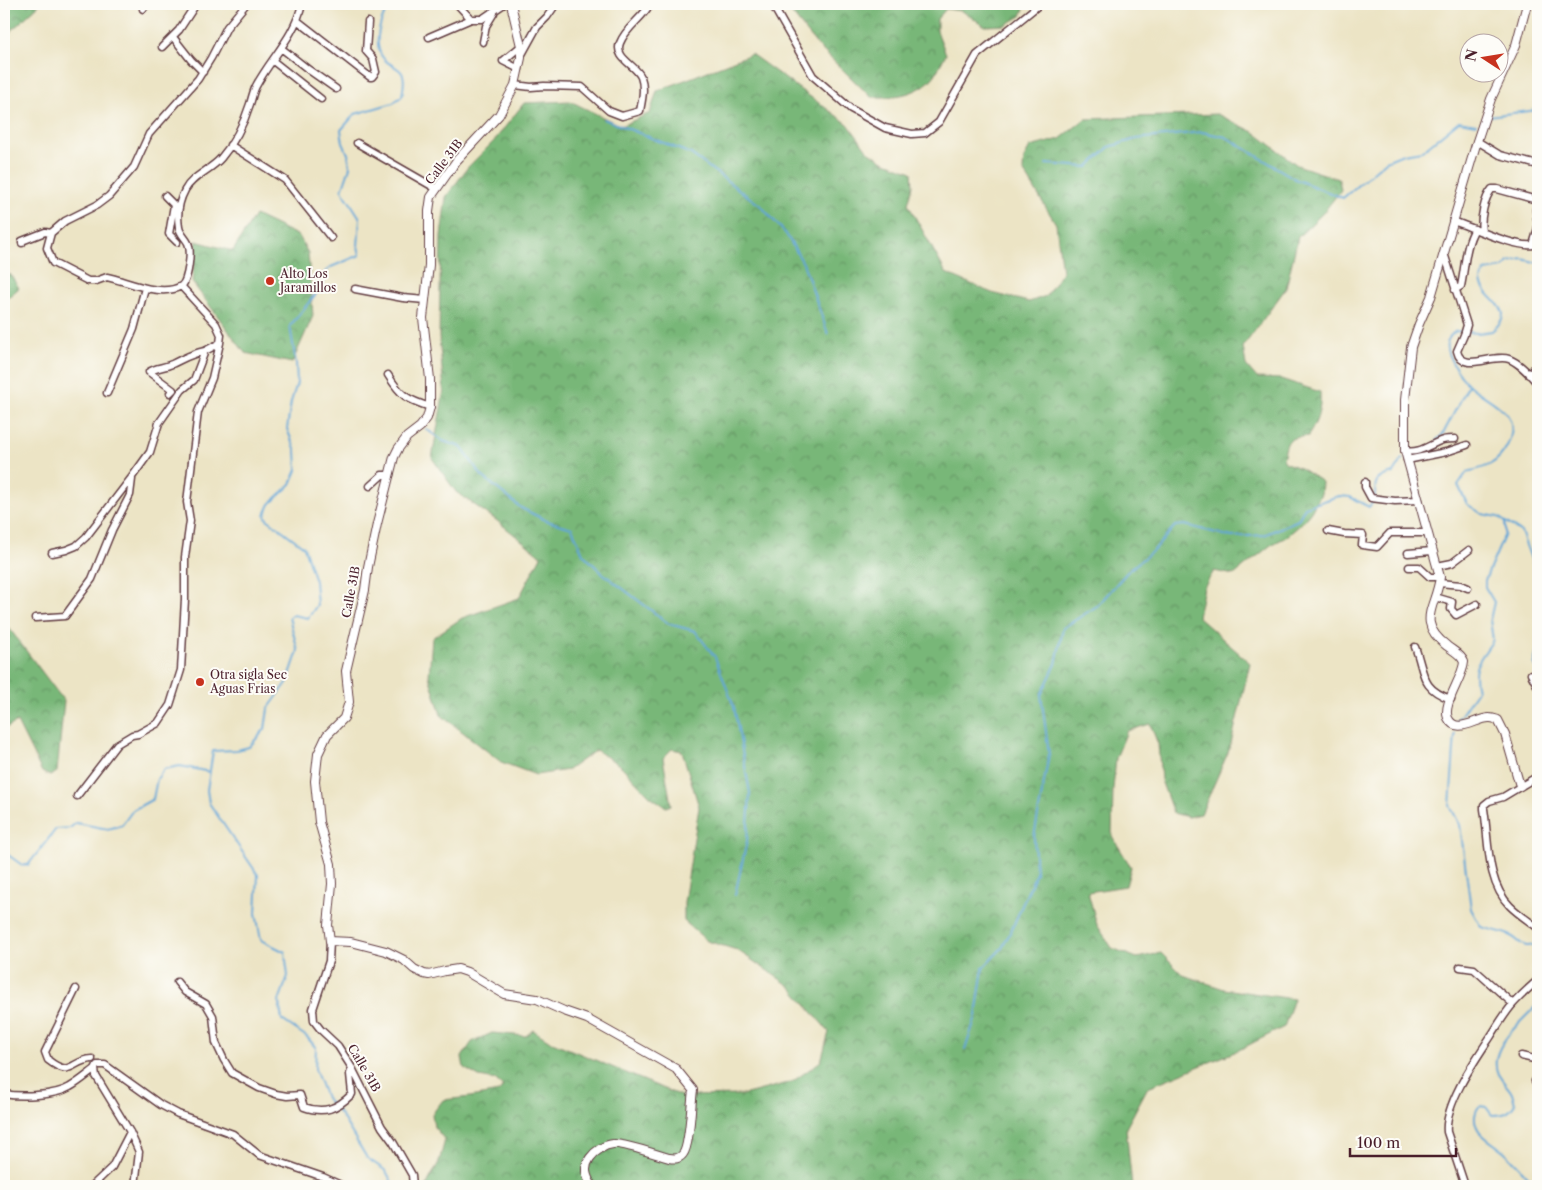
<svg xmlns="http://www.w3.org/2000/svg" width="1542" height="1190" viewBox="0 0 1542 1190" font-family="'Libre Caslon Text',serif">
	<style>
		.forest { fill: url(#forest-crowns); stroke: #616b52 }
		.lines { fill: none; stroke-linecap: round; stroke-linejoin: round }
		.stream { stroke: #62a6d7; stroke-width: 2 }
		.minor-casing { stroke: #623d42; stroke-width: 9 }
		.tertiary-casing { stroke: #623d42; stroke-width: 10 }
		.minor { stroke: #fff; stroke-width: 6 }
		.tertiary { stroke: #fff; stroke-width: 8 }
		.poi-dot { fill: #c8321e; stroke: #fdfcf7; stroke-width: 2 }
		.labels { text-anchor: middle; stroke-width: 4; stroke-linejoin: round; paint-order: stroke }
		.street-label { font-size: 12px; fill: #4a1f2b; stroke: #fdfcf7 }
		.poi-label { font-size: 12px; fill: #4a1f2b; stroke: #fdfcf7; text-anchor: start }
	</style>
	<defs>
		<pattern id="forest-crowns" width="20" height="18" patternUnits="userSpaceOnUse" patternTransform="scale(1.25)"><rect width="20" height="18" fill="#78b778"/><path d="M2 6a3 3 0 1 1 6 0M12 15a3 3 0 1 1 6 0" fill="none" stroke="#649463"/></pattern>
	</defs>
	<rect width="100%" height="100%" fill="#fdfcf7"/>
	<filter id="ink" filterUnits="userSpaceOnUse"><feTurbulence type="fractalNoise" baseFrequency=".02" numOctaves="2"/><feDisplacementMap in="SourceGraphic" scale="10" xChannelSelector="R" yChannelSelector="G"/><feConvolveMatrix kernelMatrix="1 2 1 2 8 2 1 2 1" color-interpolation-filters="sRGB"/></filter>
	<filter id="wash" filterUnits="userSpaceOnUse"><feTurbulence type="fractalNoise" baseFrequency=".0096" numOctaves="4" result="noise"/><feDisplacementMap in="SourceGraphic" scale="20" xChannelSelector="R" yChannelSelector="G"/><feGaussianBlur stdDeviation="1.12" result="paint"/><feColorMatrix in="noise" values="0 0 0 0 0 0 0 0 0 0 0 0 0 0 0 0 0 1.4 0 .05"/><feComposite in="paint" operator="in"/></filter>
	<g filter="url(#wash)">
		<rect width="100%" height="100%" fill="#ece4c5"/>
		<!-- forest -->
		<path class="forest" d="M4,4H40L10,32L4,29Z
			M784,4H1026L1021,16L1005,25L985,26L962,11L946,9L937,19V31L946,54C942,61 939,68 935,75C920,95 893,98 871,97L818,46Z
			M751,54L848,124L867,150L883,161L912,172L913,186L908,204L946,273L992,293L1029,302L1046,296L1062,272L1056,224L1023,170L1024,158L1030,147L1060,139L1085,119L1217,114L1254,132L1297,165L1339,179L1341,190L1323,213L1298,237L1286,288L1243,347L1246,365L1257,378L1281,379L1320,392C1321,409 1318,421 1308,436C1287,439 1288,437 1283,459L1286,463L1302,469L1322,482L1321,494L1311,512L1300,525L1286,537L1271,545L1234,575L1214,571L1204,587L1198,617L1250,663L1230,748L1201,814L1188,817L1173,813L1161,780L1158,744L1150,724L1127,731L1116,758L1113,789L1112,836L1131,867L1126,886L1088,892L1097,925L1112,948L1137,958L1161,953L1183,975L1224,989L1294,999L1284,1027L1237,1051L1148,1087L1126,1128L1132,1186H426L439,1162L445,1140L434,1127L432,1114L443,1100L470,1097L499,1092L503,1086L496,1080L479,1077L464,1068L462,1057L472,1042L492,1033L526,1036L533,1030L550,1041L681,1096L743,1095L792,1082L821,1061L829,1032L790,986L737,950L707,941L684,921V902L699,807L682,751L672,749L663,758L671,805L666,807L650,796L621,766L596,750L568,770L536,775L501,762L441,715L429,676L432,638L462,618L519,598L541,556L496,520L456,492L432,458L444,390L439,337L441,236L446,197L468,167L494,141L524,103L570,101L621,126L650,113L657,91Z
			M255,215L299,236L308,253L313,316L292,363L245,353L192,282L196,241L233,251Z
			M4,273L11,275L19,288L4,301Z
			M4,626L9,628L64,701L57,772L50,776L42,772L17,722L4,729Z"/>
		<g class="lines">
			<!-- stream -->
			<path class="stream" d="M390,4C381,18 371,44 384,59C389,65 399,67 402,73C406,79 403,89 402,96L393,103L355,114L341,130L343,143L348,154L350,167L342,190L360,218L358,246L360,255L331,267L325,272L323,285L290,326L296,363L297,383L291,402L287,429L296,451L297,470L291,484L270,504L265,515L267,519L304,547L315,581L317,605L308,618L293,615L289,617L298,651L287,683L268,709L265,729L249,747L237,750L213,751L207,790L209,803L258,875L256,913L261,940L285,952L288,976L279,1001L282,1020L307,1037L316,1048L315,1069L326,1098L341,1115L367,1158L386,1171L394,1186
				M1488,116L1538,110
				M604,119L691,154L761,206L786,234L803,263L828,334
				M1046,164L1088,167L1109,147L1136,139L1202,132L1226,137L1297,180L1343,198L1386,161L1403,154L1422,151L1459,121L1476,124
				M1538,263L1523,259L1509,262L1503,268L1485,271C1483,274 1481,278 1481,282C1486,302 1520,308 1492,331L1477,333L1456,331C1452,334 1448,337 1447,343C1444,354 1461,378 1470,386C1490,403 1524,411 1507,446C1498,464 1485,468 1467,472L1458,485L1467,504L1482,514L1498,517L1521,532L1533,564L1538,574
				M426,429L443,441L461,447L482,476L521,508L547,521L572,528L583,554L601,572L669,624L695,631L715,657L734,707L750,793L747,841L735,895
				M1437,440L1443,434L1468,386
				M1538,646L1534,664L1538,672
				M1456,722L1477,691C1471,664 1479,662 1493,640L1490,620L1494,602L1485,587V580L1505,534V522
				M1455,734L1450,806L1460,825L1471,909L1481,927C1489,929 1502,932 1509,935C1522,941 1520,950 1538,944
				M4,852L22,865H28L56,829L70,828L76,823L108,829L122,825L133,810L153,799L157,779L164,769L180,766L210,772
				M965,1050L976,1016L983,968L1002,948L1011,931L1036,873L1034,837L1049,754L1041,695L1056,664L1063,628L1097,606L1129,570L1154,550L1175,526L1185,525L1232,537L1264,535L1298,520L1305,507L1339,496L1350,497L1369,507C1384,490 1363,481 1393,473L1402,459
				M1536,1186C1527,1175 1517,1164 1507,1154C1496,1143 1473,1135 1475,1116C1476,1112 1476,1109 1480,1106L1486,1107L1492,1115C1503,1115 1509,1114 1515,1104C1512,1087 1506,1088 1498,1074C1486,1049 1523,1020 1538,1004"/>
		</g>
	</g>
	<g filter="url(#ink)">
		<g class="lines">
			<!-- minor casing -->
			<g class="minor-casing">
				<path id="minor" d="M246,4L227,27L211,58L198,79L149,134L134,167L109,196L97,205L65,221L51,233L47,248L53,263L88,281H96L107,277C127,281 161,298 181,286C188,282 192,251 188,243C185,237 180,234 179,227C177,215 179,201 185,190C192,176 211,170 221,158C234,143 244,123 250,104C252,98 253,92 256,86C271,58 295,36 302,4
					M457,4L471,19H482L504,4
					M772,4L813,76L851,109L885,128L912,134L925,133L939,122L977,55L1040,4
					M143,9L147,4
					M298,21L370,77H372L376,72L373,59L366,51L368,22
					M173,37L191,60L203,72
					M429,37L471,19
					M483,42L486,26L494,13
					M162,47L179,30L196,4
					M281,48L309,70L336,89
					M521,56L537,27L547,17L556,4
					M273,61L321,99
					M519,69L503,61L521,46
					M515,85L531,87L544,86L582,87L609,111L622,116L640,111C642,100 645,88 641,77C636,65 614,58 620,43C626,27 643,18 650,4
					M1477,141L1500,155L1538,165
					M357,143L437,189
					M230,145L285,180L331,238
					M165,196L174,205L169,234L177,242
					M1538,198L1536,210L1538,226
					M1453,221C1471,227 1516,248 1533,245L1538,228
					M1482,231C1480,220 1484,198 1492,189H1497L1537,200
					M22,243V241L45,232L51,233
					M1444,253L1467,325L1464,335L1457,351C1462,374 1493,353 1509,359C1520,363 1530,375 1538,384
					M355,289L403,298L425,300
					M1455,290L1461,286C1465,268 1465,245 1475,229
					M388,375C401,396 406,399 430,407
					M1529,375L1538,363
					M107,393L134,329L145,288
					M170,393L173,390L149,372C156,367 164,368 172,364C183,359 192,353 205,351
					M1405,451C1420,454 1430,444 1443,440C1447,439 1451,439 1455,439
					M1407,460L1446,452L1467,445
					M1365,482V487L1371,498L1395,501L1419,500
					M370,486L382,475H390
					M1328,531L1344,534L1363,535L1362,545L1377,547L1390,533H1426
					M52,553L66,550L76,546L86,537L132,477L150,452L159,423L182,390L194,380L205,351L220,343
					M1408,553L1432,551
					M1437,566L1452,563L1469,550
					M1409,567H1419L1430,577H1440
					M1439,583L1461,585L1468,588
					M1435,597L1452,602L1451,609L1456,615L1477,604
					M35,618L65,616L92,579L112,530L130,495L132,479
					M1415,647C1425,673 1420,689 1451,699
					M1531,674L1538,687
					M1538,776L1503,797L1489,801L1484,805V809C1489,840 1486,882 1510,906C1518,914 1529,921 1538,928
					M77,796L117,744L132,735L138,734L158,723L170,705L181,670L185,599V557L190,521L187,502L198,412L212,378L220,343L221,335L216,324L181,286
					M330,941L329,961L313,1009L314,1021L321,1030L338,1046L352,1068L382,1127L393,1142L412,1175L413,1186
					M1460,967L1474,969L1513,1004
					M177,982L185,992L206,1004L213,1016L216,1043L224,1060L232,1073L259,1088L276,1094L287,1096L300,1095L304,1107C324,1114 337,1109 352,1094L350,1074L352,1068
					M76,989L45,1052L48,1060C72,1079 71,1060 92,1059
					M1521,1056L1538,1060
					M1535,1081L1538,1082
					M4,1094C20,1097 55,1096 70,1087C79,1082 87,1075 95,1069
					M92,1186L112,1167L130,1132
					M135,1186L139,1152L130,1132L96,1076L95,1069L97,1065H105L161,1105L178,1114L233,1134L259,1155L323,1177L343,1186
					M1465,1186L1447,1132C1444,1104 1476,1059 1491,1036C1498,1025 1505,1013 1513,1004C1521,995 1530,987 1538,980"/>
			</g>
			<!-- tertiary casing -->
			<g class="tertiary-casing">
				<path id="tertiary" d="M511,4L521,46V58L515,85L499,115L457,160L431,197L429,211V265L423,318L430,379V407L427,418L420,427L407,437L398,449L394,457L377,524L368,567L365,590L346,671L349,702L344,718L327,735L318,754L315,781L319,822L331,864L332,884L328,925L330,941L351,942L386,951L404,960L414,969L424,974L429,975L445,971L458,969L467,972L504,994L537,999L564,1011L587,1019L676,1069L693,1090C691,1103 690,1145 683,1154C679,1159 675,1159 669,1158C658,1155 621,1142 613,1144C604,1145 595,1151 590,1158C583,1168 586,1176 592,1186
					M1520,786L1505,734L1498,720C1495,719 1493,718 1490,718C1478,717 1456,736 1448,718C1442,704 1463,678 1464,662C1461,654 1453,651 1447,646C1415,621 1436,608 1440,577L1405,451V400L1411,347L1419,324L1431,297L1477,141L1491,99L1516,45L1527,4"/>
			</g>
			<!-- minor -->
			<use href="#minor" class="minor"/>
			<!-- tertiary -->
			<use href="#tertiary" class="tertiary"/>
		</g>
	</g>
	<!-- markers -->
	<g class="poi-dot">
		<circle cx="270" cy="281" r="5"/>
		<circle cx="200" cy="682" r="5"/>
	</g>
	<g class="labels">
		<!-- street labels -->
		<g class="street-label">
			<text transform="translate(444 162) rotate(-53)" y="4">Calle 31B</text>
			<text transform="translate(351 592) rotate(-79)" y="4">Calle 31B</text>
			<text transform="translate(364 1068) rotate(60)" y="4">Calle 31B</text>
		</g>
		<!-- poi labels -->
		<g class="poi-label">
			<text x="280" y="278">Alto Los<tspan x="280" dy="14">Jaramillos</tspan></text>
			<text x="210" y="679">Otra sigla Sec<tspan x="210" dy="14">Aguas Frias</tspan></text>
		</g>
	</g>
	<!-- margin -->
	<rect width="1542" height="1190" fill="none" stroke="#fdfcf7" stroke-width="20"/>
	<!-- north arrow -->
	<g transform="translate(1484 58) rotate(282)"><circle r="24" fill="#fdfcf7" stroke="#b5a4a5"/>
	<path d="M0-4L9 19L0 12L-9 19Z" fill="#c8321e"/>
	<text y="-8" font-size="14" font-weight="bold" text-anchor="middle" fill="#4a1f2b">N</text>
	</g>
	<!-- scale -->
	<path d="M1350 1148v8h106v-8" fill="none" stroke="#4a1f2b" stroke-width="2.5"/>
	<text x="1357" y="1148" font-size="15" fill="#4a1f2b" stroke="#fdfcf7" stroke-width="4" paint-order="stroke">100 m</text>
</svg>
